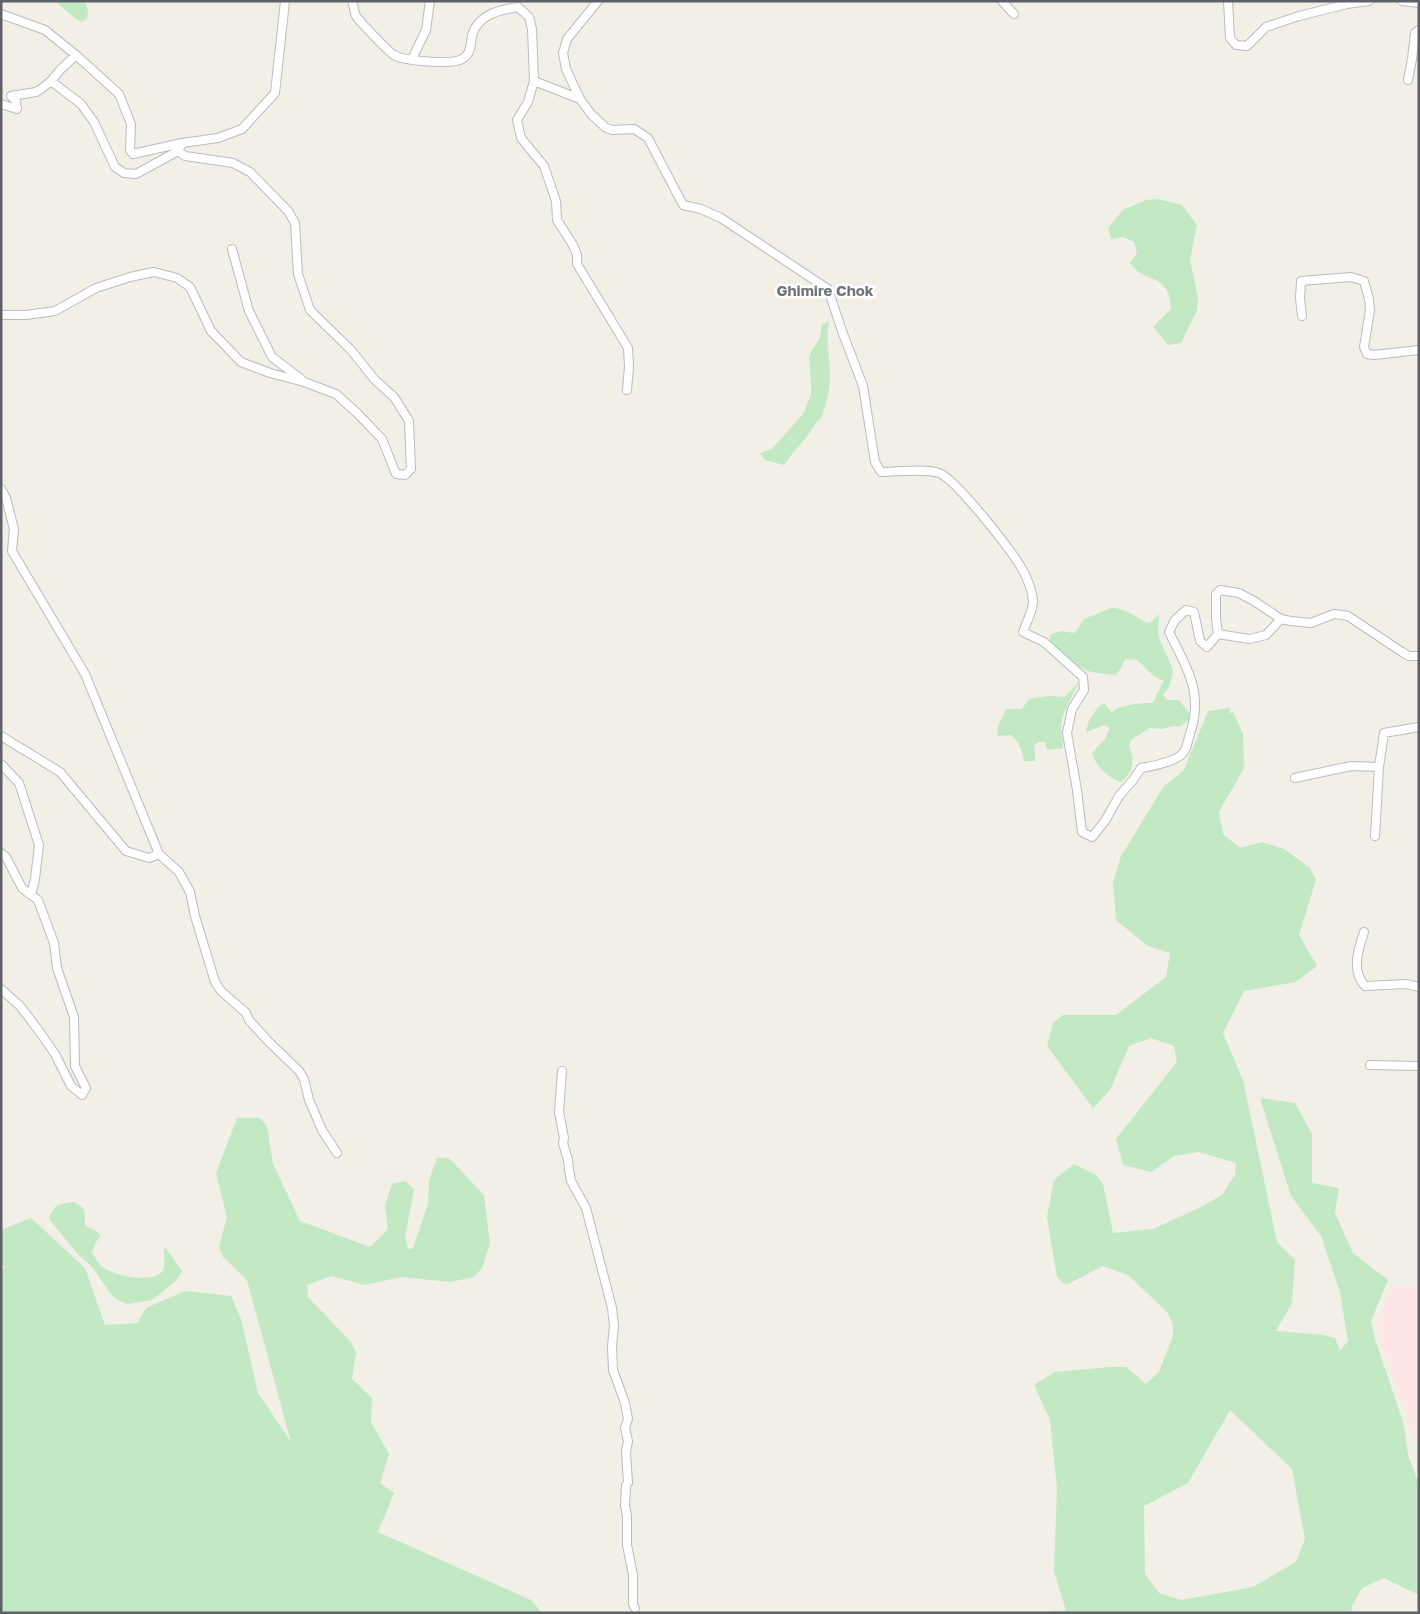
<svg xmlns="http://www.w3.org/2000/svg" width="1420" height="1614" viewBox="0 0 1420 1614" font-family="'Golos Text',sans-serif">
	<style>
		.medical { fill: #fde6e3 }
		.green { fill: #c2e9c3; fill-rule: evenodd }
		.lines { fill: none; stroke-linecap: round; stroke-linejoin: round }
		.minor-casing { stroke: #b9bcc1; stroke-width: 10 }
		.minor { stroke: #fff; stroke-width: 8 }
		.labels { text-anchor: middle; stroke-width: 5; stroke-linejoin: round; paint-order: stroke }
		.neighbourhood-label { font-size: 15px; font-weight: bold; fill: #6f747a; stroke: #fff }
	</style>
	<rect width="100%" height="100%" fill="#f1efe6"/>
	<!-- medical -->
	<path class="medical" d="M1391,1286L1419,1289V1451L1378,1334L1377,1319L1381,1318Z"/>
	<!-- green -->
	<path class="green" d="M55,1H84C88,8 89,12 87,19L82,22C70,17 65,8 55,1Z
		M1158,199L1182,205L1197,225L1190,260L1198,297L1197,310L1181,343L1168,345L1153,327L1171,309C1170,271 1145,285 1130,263L1137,253L1134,242L1123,237L1111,239L1108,228L1123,210L1146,200Z
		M829,321C825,340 830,357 830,376C830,390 826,406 821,419C814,423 813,429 808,435C799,446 792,453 784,465L765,460L760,453L772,449L803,414L811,395V384L809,358L811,352L820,338L822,325Z
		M1111,608C1125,608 1135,616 1146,623L1151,622L1159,614L1158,635L1173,670L1170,685L1163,695L1167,700H1179L1189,713V720L1179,727L1173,726L1162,729L1150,728L1131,740L1129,746C1135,760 1134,772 1121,782C1109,779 1095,765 1092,753L1105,739L1110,728L1105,725L1086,732C1087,722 1095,708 1104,703L1112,712C1122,704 1141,703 1153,703L1161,686L1164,681L1154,676L1137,660L1125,659L1120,670L1115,675L1091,672L1074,664L1050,641V635L1061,631L1074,633L1078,629L1084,619Z
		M1078,683C1074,695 1062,712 1061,724C1061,732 1063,741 1063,748L1047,750L1045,742H1039L1034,745L1035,752V761H1024C1022,750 1020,743 1011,735L998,736C995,727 1003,718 1006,709H1022L1029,699L1049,696L1065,697Z
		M1230,708L1229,714L1233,712L1243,734L1244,768L1219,812L1223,834L1240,848L1262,842L1284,849L1310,868L1316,880L1299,935L1317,966L1296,982L1244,991L1223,1033L1243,1080L1277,1242L1295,1260L1292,1303L1276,1331L1324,1335L1335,1338L1340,1351L1348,1341L1340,1292L1321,1236L1291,1196L1260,1098L1295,1103L1312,1134V1183L1339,1188L1335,1213L1353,1253L1388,1280L1371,1321L1375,1339L1404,1425L1408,1455L1419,1485V1595L1384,1578L1362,1588L1351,1608L1353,1613H1040L1066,1610L1054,1572L1057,1488L1050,1420L1034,1385L1055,1372L1110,1367H1126L1146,1384L1159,1372L1173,1336V1324L1167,1312L1128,1275L1103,1266L1066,1285L1057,1277L1047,1217L1054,1180L1074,1164L1096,1175L1103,1184L1113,1233L1153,1229L1201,1207L1222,1195L1235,1175L1236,1163L1199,1152L1174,1156L1151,1172L1123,1165L1116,1139L1177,1062L1174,1046L1151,1038L1129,1046L1110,1090L1093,1108L1047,1046L1053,1023L1063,1015H1116L1166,977L1170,953L1148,946L1116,920L1113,883L1121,856L1164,786L1184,770L1208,711ZM1230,1410L1292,1469L1305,1539L1296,1562L1253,1587L1181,1600L1159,1593L1145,1574L1144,1506L1188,1483Z
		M237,1118H260L267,1127L273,1164L300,1221L370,1247L388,1229L385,1206L392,1184L405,1181L414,1189L405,1237L408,1249L413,1248L428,1204L429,1180L437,1158H449L484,1195L490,1244L482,1268L474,1277L450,1282L401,1277L365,1285L331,1276L307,1285L308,1297L351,1342L356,1353L352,1379L372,1398L371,1422L389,1454L380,1483L394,1493L378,1532L531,1600L542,1613H1V1271L5,1267L1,1264V1230L31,1218L85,1268L105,1325L137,1323L146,1308L185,1291L231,1296L241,1319L258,1393L291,1442L247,1280L223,1257L219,1247L227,1217L216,1173Z
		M74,1202C91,1212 82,1211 86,1226L98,1232L100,1237L96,1242L92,1253C95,1257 98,1263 101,1266C112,1276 155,1285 163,1270C167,1263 162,1254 165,1247L182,1271L176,1281L152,1300L127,1304L116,1299L108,1290L94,1269L76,1252L49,1219C55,1203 58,1204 74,1202Z"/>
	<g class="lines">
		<!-- minor casing -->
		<g class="minor-casing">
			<path id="minor" d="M352,1C354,6 354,12 356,16C358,20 390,53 394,55C404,61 452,65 462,59C472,53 470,45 472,36C477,15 499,10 518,7L529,17L532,29L534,81L580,99L591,114L605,127L612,130L634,129L648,138L683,205L701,209L721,218L828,289L842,331L863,386L875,462L881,472C898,472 923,468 939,473C956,479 1010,549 1021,567C1027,577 1033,592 1033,603C1032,612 1026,624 1023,632L1044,642L1083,677L1084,690L1072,709L1067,733L1077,790L1082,832L1092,837L1105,821L1119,796L1133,780L1141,768C1153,766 1176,762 1184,752C1187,748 1188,739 1190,734C1204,693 1187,668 1169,632L1175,620L1186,610L1194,612L1200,641L1207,647L1218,634L1216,618V594L1220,590L1239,593L1254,601L1281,619L1291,621L1311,623L1334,614L1348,616L1402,652L1409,656H1419
				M1002,1L1014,14
				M1228,1L1230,38L1236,45L1247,46L1266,27L1299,16L1347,4L1369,1
				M1402,1L1419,3
				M1,14L45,30L76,55L119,94L131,124L130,150L133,154L182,143
				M412,59L426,30L430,1
				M1408,80L1412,59L1415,33L1419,30
				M51,81L81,104L94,122L115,167L124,173L136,174L178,151L182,143L218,138L242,129L275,93L285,1
				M534,81L528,102L517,120L521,138L544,166L556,201L557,220L573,245L577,255V264L628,348L629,367L627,390
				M580,99L566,69L563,53L567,39L598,1
				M1,104L17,109L16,101L11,96L36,92L41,89L51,81L61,69L76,55
				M232,249L249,311L272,357L301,379
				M1,315H26L55,311L96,288L130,277L154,272L177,278L190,287L211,331L241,362L270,373L304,382L336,394L357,413L382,439L396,474L405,475L411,469L409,421L394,397L375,380L351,350L310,310L298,274L295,223L288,211L250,172L233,163L185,156L178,151
				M1302,316L1300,298L1301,281L1351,277L1364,281L1369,299L1370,310L1364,347L1367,354L1374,355L1419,350
				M1,489L6,498L14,529L12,551L85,674L159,854L149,858L126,851L60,772L1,736
				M1218,634L1249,639L1266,635L1281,619
				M1,764L19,783L39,845L35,879L31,895L22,888L6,857L1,853
				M1295,778L1351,766L1379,767
				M1375,836L1379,767L1384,733L1419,727
				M159,854L179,872L190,892L195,916L215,982L221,991L246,1013L249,1020L267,1040L299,1071L304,1079L309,1100L316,1116L322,1130L337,1153
				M1364,932C1358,950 1351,971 1365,986L1406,984L1419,987
				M1,989L20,1006L39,1031L55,1054L71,1086L82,1095L86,1088L75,1066L74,1017L57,968L54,943L38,900L31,895
				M1370,1065L1419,1066
				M562,1071L559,1112L564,1138L563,1143L568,1160L569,1170L571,1181L586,1208L612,1308L614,1326L612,1346L613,1370L625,1403L628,1419L625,1428L628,1441L626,1452L628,1483L626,1485L625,1506L627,1516V1545L633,1575V1604L635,1608"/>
		</g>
		<!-- minor -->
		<use href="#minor" class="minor"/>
	</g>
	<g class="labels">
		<!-- neighbourhood labels -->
		<g class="neighbourhood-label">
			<text x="825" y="296">Ghimire Chok</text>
		</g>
	</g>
	<!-- border -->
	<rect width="1420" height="1614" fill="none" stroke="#5e6268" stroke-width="5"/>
</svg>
